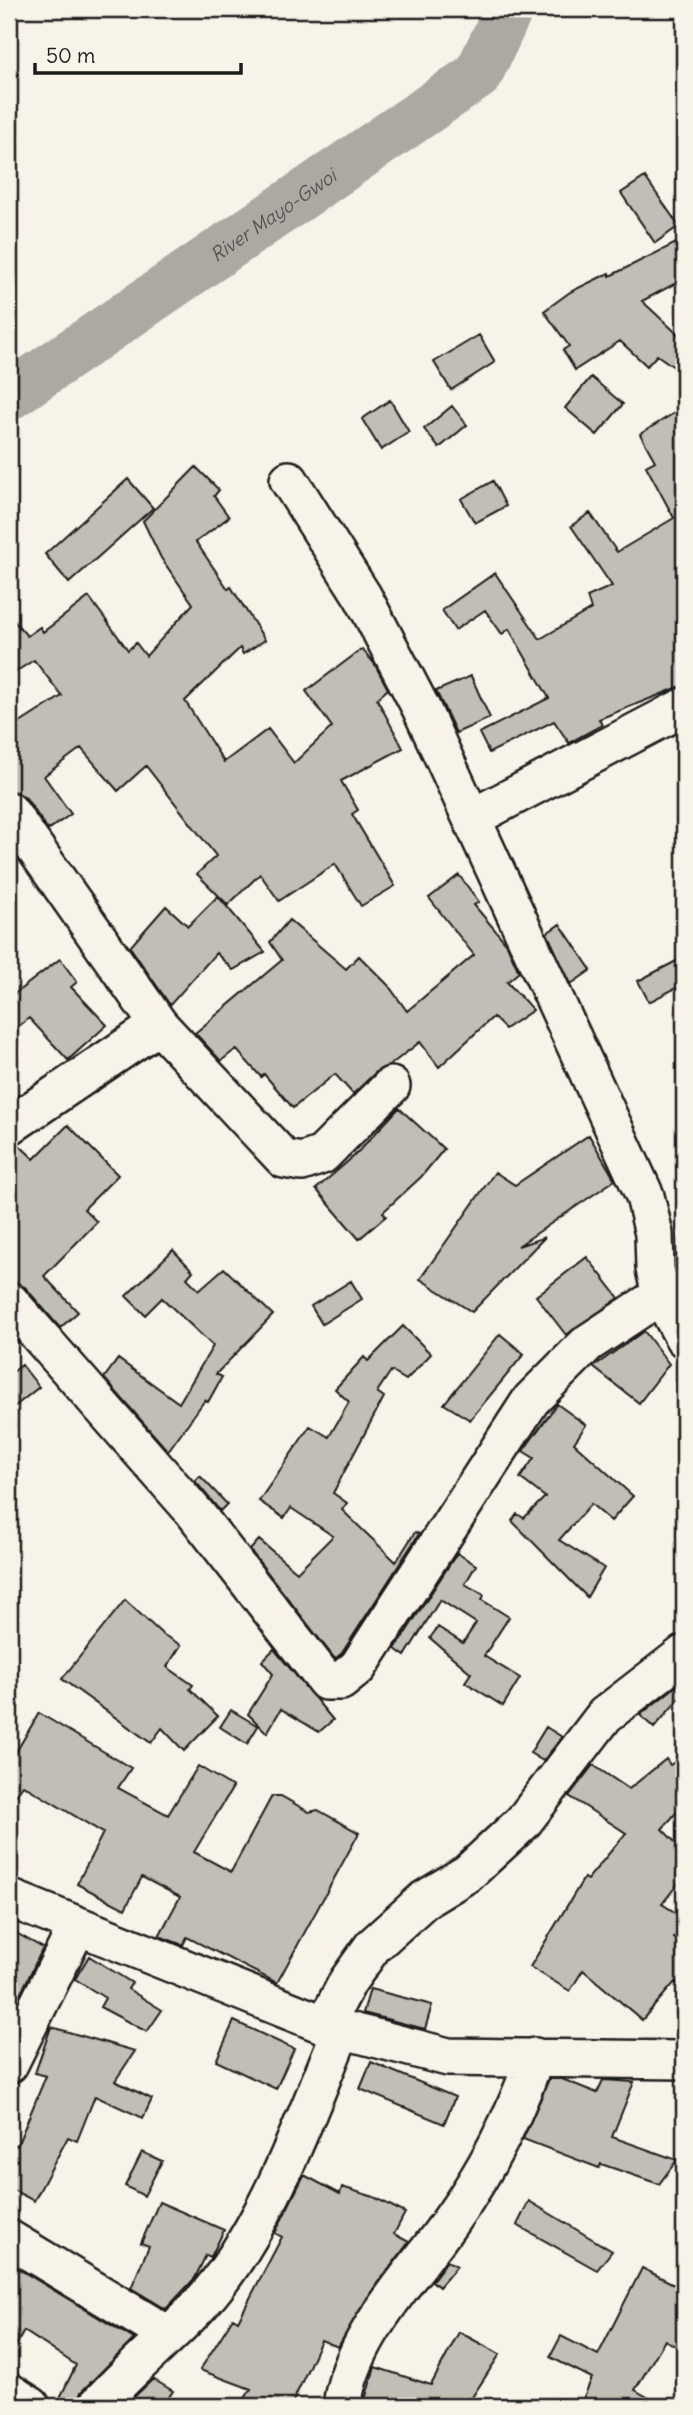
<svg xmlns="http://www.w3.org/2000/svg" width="693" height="2415" viewBox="0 0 693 2415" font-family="Delius,sans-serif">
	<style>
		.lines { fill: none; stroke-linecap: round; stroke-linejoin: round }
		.river { stroke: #aca9a2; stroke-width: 49 }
		.building { fill: #c0beb5; stroke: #1c1c1c; stroke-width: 2 }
		.minor-casing { stroke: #1c1c1c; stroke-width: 42 }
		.minor { stroke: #f7f3e8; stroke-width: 37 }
		.labels { text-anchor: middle; stroke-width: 5; stroke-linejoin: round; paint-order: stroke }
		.water-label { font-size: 19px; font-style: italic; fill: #565452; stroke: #f7f3e8 }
	</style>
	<rect width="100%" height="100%" fill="#f7f3e8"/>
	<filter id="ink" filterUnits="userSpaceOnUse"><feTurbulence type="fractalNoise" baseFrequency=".0143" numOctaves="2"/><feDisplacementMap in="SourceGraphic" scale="14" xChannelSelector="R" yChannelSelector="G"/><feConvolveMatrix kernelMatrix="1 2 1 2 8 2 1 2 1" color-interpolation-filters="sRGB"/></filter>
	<g filter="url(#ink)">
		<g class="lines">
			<!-- river -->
			<path class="river" id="s1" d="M9,396L478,75L509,9"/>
		</g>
		<!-- building -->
		<path class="building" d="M645,177L679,226L655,243L621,193Z
			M676,243L684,260V279L642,301L684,340V374L657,355L647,366L620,341L575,370L563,350L569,346L544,311L570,292L609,273L610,276Z
			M479,335L495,362L451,390L434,362Z
			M591,377L623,404L597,435L565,408Z
			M390,400L409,432L381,450L362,419Z
			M452,406L467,425L439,448L424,429Z
			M684,407V685L599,719L602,725L569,743L554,721L489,753L479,733L549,698L509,629L502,634L485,610L455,630L442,610L495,573L540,639L591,609L587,597L612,586L571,526L590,513L617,552L674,518L646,466L655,461L640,434Z
			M196,467L219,490L214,496L229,517L196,542L228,589L231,587L265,640L243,654L240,648L185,701L224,762L268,729L294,763L332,727L306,691L362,649L374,663L388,689L377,699L403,748L341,781L358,810L352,814L395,886L361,906L335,864L279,901L260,874L228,905L197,874L216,856L146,766L118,791L81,748L44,776L71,814L48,830L26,798L9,790V730L62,696L34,660L9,676V615L27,636L40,627L43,632L89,597L128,650L136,643L146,656L193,604L161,558L143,521Z
			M128,479L153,508L69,583L45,554Z
			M493,481L506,506L475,523L461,499Z
			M471,676L490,718L456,733L436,691Z
			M459,875L479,902L474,905L506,943L519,972L507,982L533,1010L505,1029L493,1017L439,1067L420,1042L389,1066L377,1071L353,1094L335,1074L293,1108L264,1074L261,1077L236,1049L221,1061L195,1033L282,960L270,942L289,920L346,969L359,956L388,985L407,1011L474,955L429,898Z
			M218,896L265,952L233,970L216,953L170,1005L130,947L166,906L188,926Z
			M560,924L591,970L571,984L547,933Z
			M684,957V984L649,1002L638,981Z
			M60,959L77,982L71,987L107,1025L68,1060L29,1018L9,1034V998Z
			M399,1108L444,1149L421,1177L383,1212L386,1216L359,1239L316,1189L354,1156Z
			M68,1125L118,1175L84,1209L97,1222L44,1276L78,1312L60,1328L25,1287L9,1281V1147L18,1144L34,1159Z
			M589,1135L615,1180L518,1246L545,1237L472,1312L420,1279L495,1172L515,1185Z
			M173,1250L193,1271L187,1278L199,1290L224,1268L273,1315L216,1374L222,1377L208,1402L205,1400L168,1451L104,1378L118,1359L179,1403L213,1346L162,1298L145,1315L126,1296Z
			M587,1257L619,1298L566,1335L536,1296Z
			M351,1281L362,1299L322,1324L311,1306Z
			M403,1326L431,1354L406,1380L391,1371L377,1392L384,1397L333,1493L347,1503L342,1510L396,1562L415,1532L419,1534L342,1653L335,1659L250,1550L259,1540L297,1572L333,1536L291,1508L284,1518L259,1501L310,1426L329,1437L349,1402L335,1389L364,1357L368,1361Z
			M644,1331L669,1364L639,1403L593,1367Z
			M500,1334L524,1354L470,1420L444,1404Z
			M22,1365L39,1387L9,1411V1375Z
			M557,1404L586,1425L574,1443L633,1496L611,1521L591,1504L559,1540L604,1568L587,1597L512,1521L517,1514L524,1518L545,1497L520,1478L534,1458L523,1451Z
			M200,1476L227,1504L220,1511L195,1481Z
			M457,1553L476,1565L465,1584L484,1595L482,1600L509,1617L484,1656L520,1678L503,1706L465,1682L471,1673L430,1638L438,1627L463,1643L476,1623L440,1600L405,1656L395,1649Z
			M125,1600L162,1634L181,1645L167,1667L193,1685L190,1689L218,1716L184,1751L162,1728L151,1743L62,1679Z
			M274,1649L333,1720L319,1732L281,1709L267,1733L248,1714L273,1674L262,1661Z
			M684,1680V1693L654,1728L640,1715Z
			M231,1710L258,1726L247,1744L220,1727Z
			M39,1713L131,1768L118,1788L168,1815L198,1766L233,1787L194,1852L231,1872L272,1796H281L309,1812L318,1810L359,1833L277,1983L187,1937L183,1945L159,1936L180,1897L142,1877L125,1909L77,1884L103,1833L23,1785L9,1805V1764Z
			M546,1727L562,1737L543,1761L530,1753Z
			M684,1756V1804L662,1829L684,1851V1876L662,1904L684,1918V1924L674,1938L684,1945V1988L675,1982L642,2020L583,1970L570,1991L530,1967L584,1878L587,1880L626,1833L569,1796L593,1765L629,1789L666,1759L670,1765Z
			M9,1929L43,1948L9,2017Z
			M89,1956L132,1983L128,1989L162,2010L147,2032L100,2007L105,1998L75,1979Z
			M370,1989L432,2005L425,2029L363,2013Z
			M234,2021L294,2049L276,2089L216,2061Z
			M51,2027L135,2051L115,2081L152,2099L143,2118L95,2096L77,2141L68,2137L34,2201L9,2188V2142L17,2146L46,2076L35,2073Z
			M371,2062L455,2097L444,2124L360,2089Z
			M549,2079H562L597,2093L603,2080L634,2082L612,2137L677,2160L659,2184L601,2164L599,2168L523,2139Z
			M142,2152L162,2161L144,2196L125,2186Z
			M304,2175L340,2194L342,2187L374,2197L405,2213L394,2234L409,2242L367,2298L338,2347L321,2340L291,2406H240L251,2389L200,2370L233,2318L238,2321L282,2237L275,2233Z
			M529,2201L612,2251L597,2270L517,2225Z
			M159,2202L224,2230L211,2257L206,2255L195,2278L166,2309L131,2288L149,2246L141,2243Z
			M447,2261L457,2266L439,2287L432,2281Z
			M9,2263L134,2339L81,2392L77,2406H56L76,2365L24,2331L9,2358Z
			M642,2268L684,2289V2351L665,2340L635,2390L663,2406H580L592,2378L550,2357L561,2336L598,2355Z
			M459,2332L500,2354L471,2399L481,2402V2406H363L375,2367L431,2385Z
			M153,2379L173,2391L163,2406H143L132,2399Z"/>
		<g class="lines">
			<!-- minor casing -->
			<g class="minor-casing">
				<path id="minor" d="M289,480L363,597L421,708L645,1196L654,1234L655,1269L661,1295L684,1338
					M9,811L159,1025L284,1159L302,1162L322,1155L391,1086
					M472,818L684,707
					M9,1126L159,1025
					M9,1301L195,1513L326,1681H341L358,1667L531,1400L588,1343L661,1295
					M9,1898L325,2025L448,2057L684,2060
					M325,2025L348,1981L373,1946L424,1900L468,1873L523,1822L605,1715L684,1654
					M9,2064L77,1927
					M9,2239L168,2335
					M9,2392L31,2406
					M97,2406C130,2368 170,2338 203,2301C266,2231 305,2117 341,2031
					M342,2406C351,2336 410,2279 449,2223C485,2173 515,2115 535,2057"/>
			</g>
			<!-- minor -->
			<use href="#minor" class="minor"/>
		</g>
	</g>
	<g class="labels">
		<!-- water labels -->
		<g class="water-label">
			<text dy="7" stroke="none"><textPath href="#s1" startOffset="320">River Mayo-Gwoi</textPath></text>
		</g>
	</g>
	<!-- margin -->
	<rect width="693" height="2415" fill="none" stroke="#f7f3e8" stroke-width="35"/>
	<rect x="18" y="18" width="658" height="2380" fill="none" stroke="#1c1c1c" stroke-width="2.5" filter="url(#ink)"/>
	<!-- scale -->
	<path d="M35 63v10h206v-10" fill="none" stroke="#1c1c1c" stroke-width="3.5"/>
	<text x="46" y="63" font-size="21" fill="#1c1c1c" stroke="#f7f3e8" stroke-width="5" paint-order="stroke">50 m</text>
</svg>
